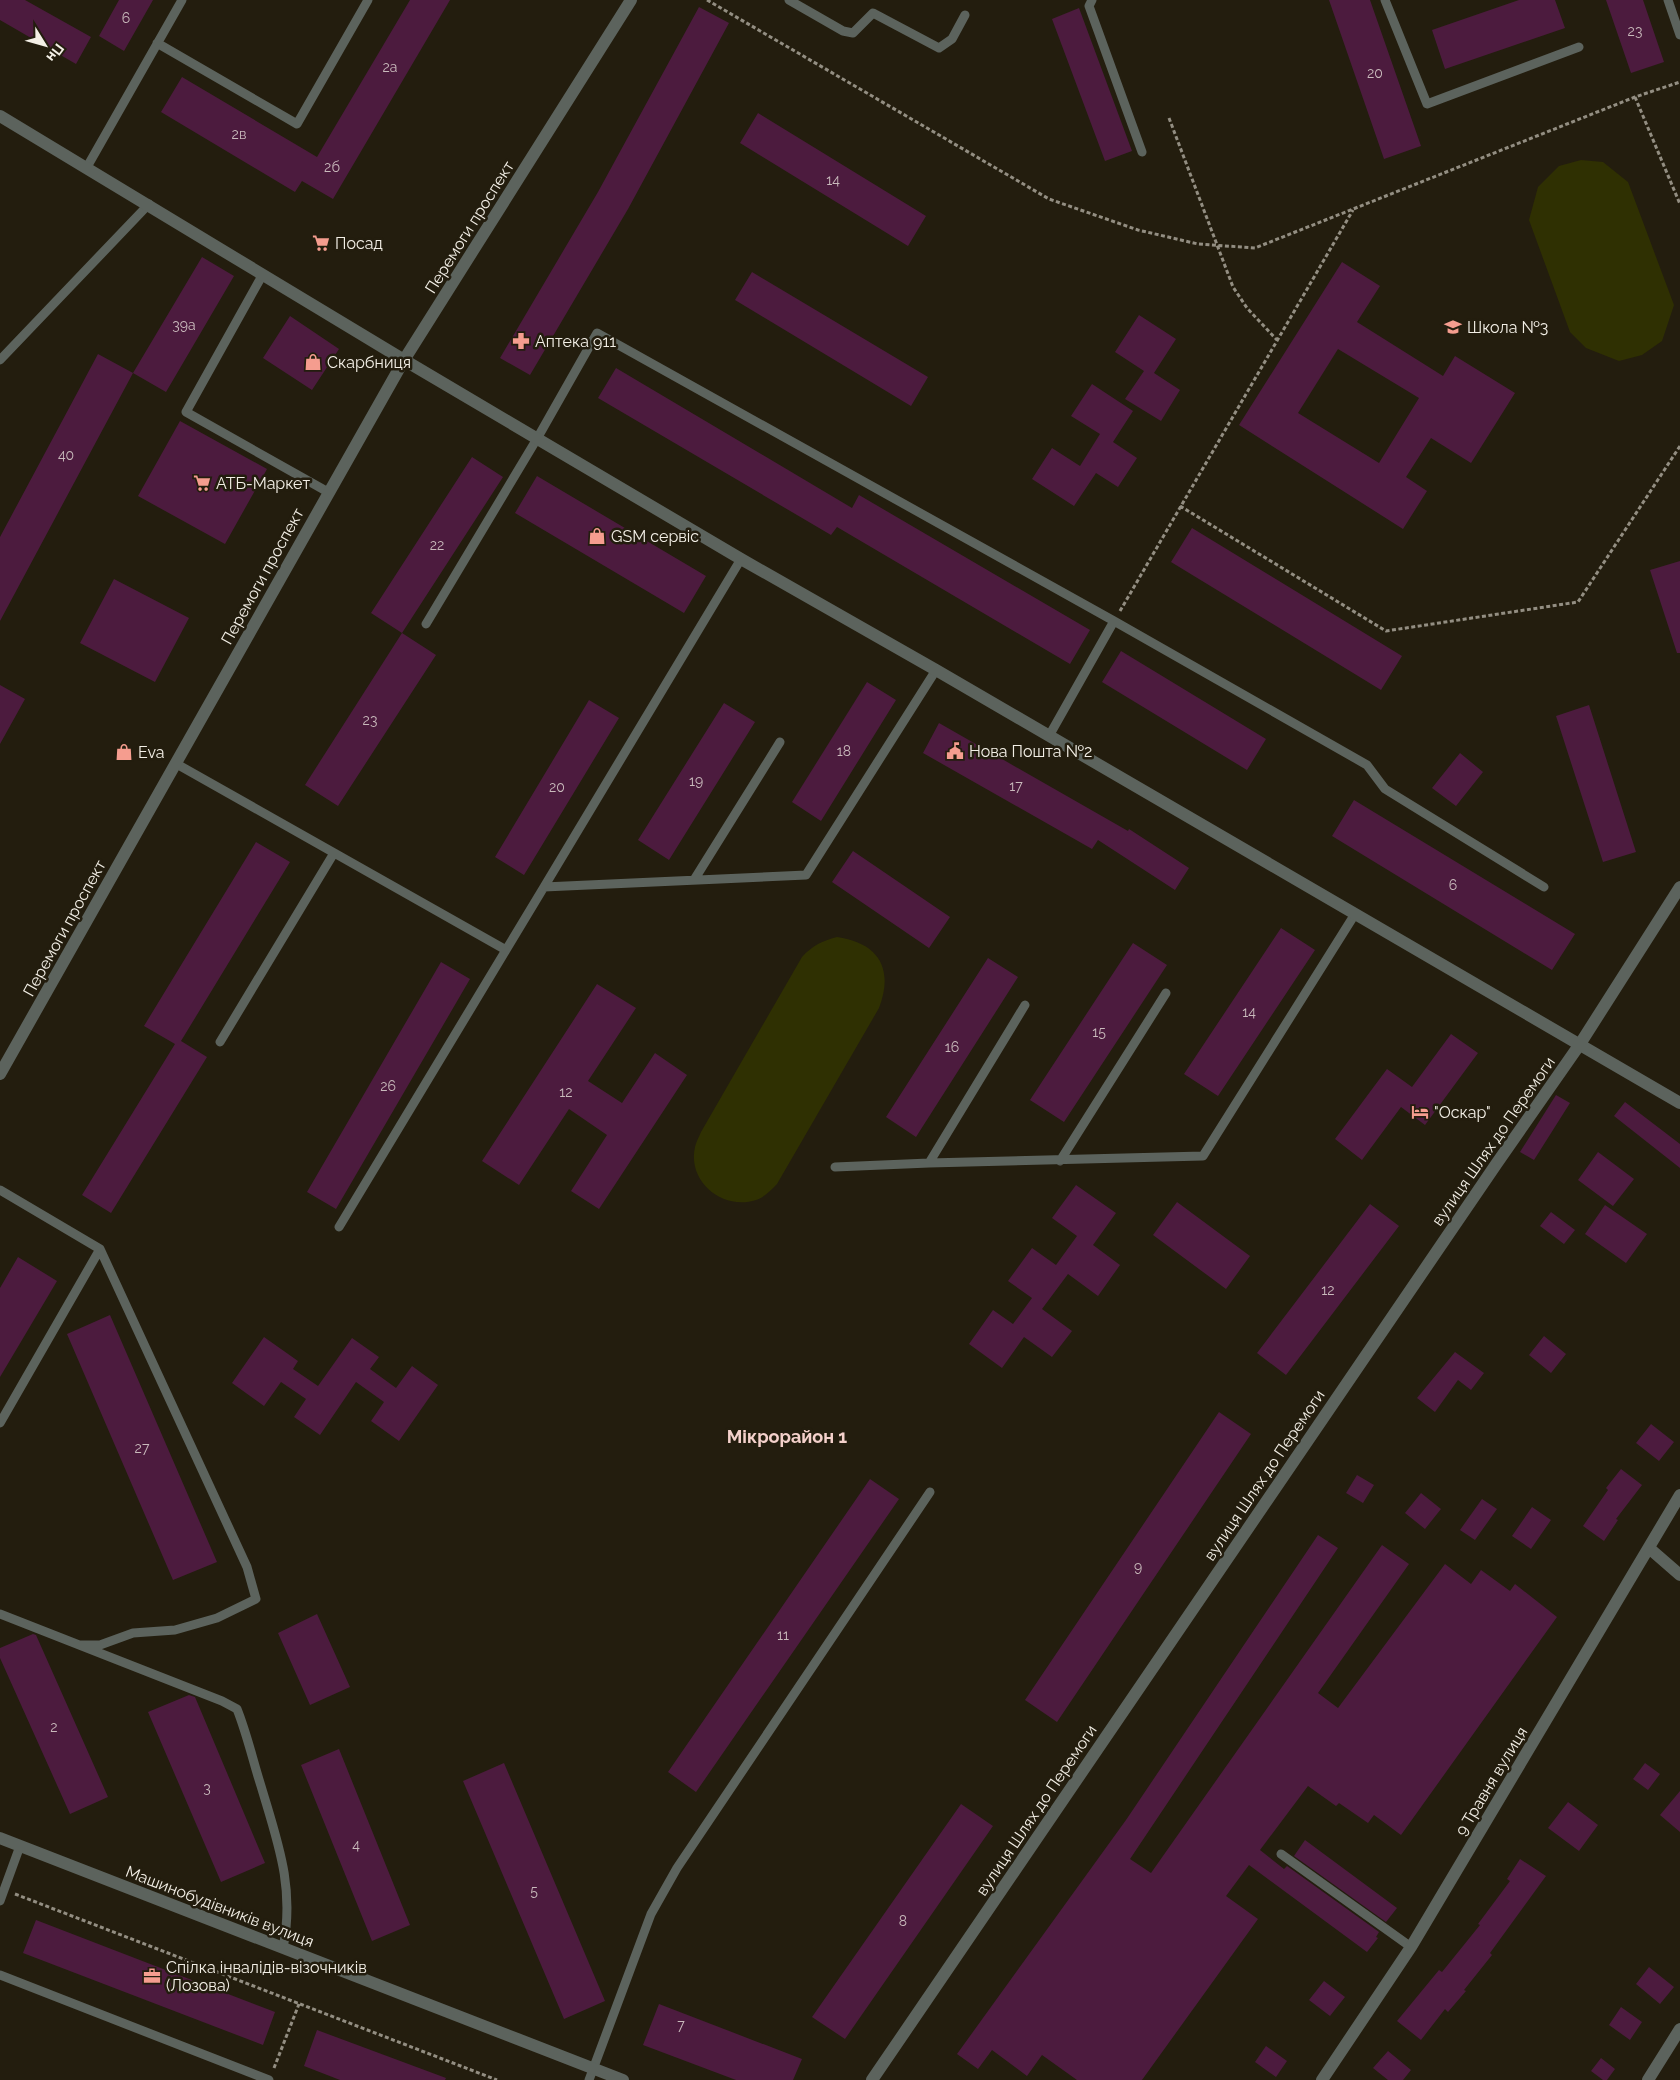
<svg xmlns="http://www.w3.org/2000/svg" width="1680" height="2080" viewBox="0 0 1680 2080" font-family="Raleway,sans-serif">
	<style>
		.green { fill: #2f3002 }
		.building { fill: #4c1b3e; fill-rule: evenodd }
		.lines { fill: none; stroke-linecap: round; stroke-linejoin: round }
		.path { stroke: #938e82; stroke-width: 3; stroke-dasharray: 4 2.5; stroke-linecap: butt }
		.service { stroke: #5c635d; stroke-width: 9 }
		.minor { stroke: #5c635d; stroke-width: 12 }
		.tertiary { stroke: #5c635d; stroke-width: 12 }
		.labels { text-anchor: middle; stroke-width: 5; stroke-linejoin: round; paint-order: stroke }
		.number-label { font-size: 14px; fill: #c9babc }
		.street-label { font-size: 16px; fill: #f3efe6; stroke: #231d0e }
		.poi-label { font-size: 16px; fill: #f3efe6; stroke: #231d0e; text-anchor: start }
		.neighbourhood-label { font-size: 18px; font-weight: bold; fill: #f4d1cb; stroke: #231d0e }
	</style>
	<rect width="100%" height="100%" fill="#231d0e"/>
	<!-- green -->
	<path class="green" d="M1581,160L1603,162L1628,182L1674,305L1662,341L1642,355L1619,361L1586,348L1570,332L1529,220L1538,187L1559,166Z
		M837,937C879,943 894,969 879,1008L777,1184C771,1190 765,1197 756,1200C723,1211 687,1182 695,1147C696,1142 699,1137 701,1132L802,957C813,945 822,941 837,937Z"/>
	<!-- building -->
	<path class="building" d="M0,0H25L91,37L76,64L0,20Z
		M119,0H153L124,51L99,36Z
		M410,0H450L333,199L302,181L295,192L161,112L182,77L317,157Z
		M1329,0H1370L1421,146L1384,159Z
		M1519,0H1555L1565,28L1445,69L1432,30Z
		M1606,0H1643L1664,62L1631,73Z
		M699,7L729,23L628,209L530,375L500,358L598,192Z
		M1079,8L1132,151L1105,161L1052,19Z
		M758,113L926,216L908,246L740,143Z
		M202,257L234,276L166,392L133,373Z
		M1342,262L1380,286L1357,322L1443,376L1455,356L1515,393L1471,463L1431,438L1406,477L1427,491L1403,529L1239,425ZM1338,349L1419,398L1379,463L1298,413Z
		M752,272L928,377L911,406L735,300Z
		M1139,315L1176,339L1154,373L1180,390L1161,421L1125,399L1144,371L1115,352Z
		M290,316L339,349L312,390L263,358Z
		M98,354L133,373L0,621V537Z
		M616,368L852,508L859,495L1090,630L1070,664L837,527L831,535L598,398Z
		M1092,384L1133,411L1113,442L1137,458L1118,487L1096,473L1074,506L1032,479L1052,448L1080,466L1100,434L1071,416Z
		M180,421L267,469L225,544L138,496Z
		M472,457L503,477L402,633L371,613Z
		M537,476L706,576L684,613L515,513Z
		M1192,528L1402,656L1381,690L1171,562Z
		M1680,561V653H1677L1650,570Z
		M114,579L189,618L155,682L80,643Z
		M402,633L436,655L338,806L305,785Z
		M1121,651L1266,739L1247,770L1102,682Z
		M867,682L896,700L821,821L792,802Z
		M0,685L25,699L0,744Z
		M589,700L619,718L524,875L495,857Z
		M724,703L755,722L669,860L638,840Z
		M1589,705L1636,852L1603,862L1556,716Z
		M939,723L1128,831L1129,829L1189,868L1175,890L1098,840L1092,849L923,753Z
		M1460,753L1483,772L1456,806L1432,788Z
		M1354,800L1575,934L1552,970L1332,836Z
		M256,842L290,862L181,1041L207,1057L111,1213L82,1195L175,1044L144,1026Z
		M853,851L950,917L929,948L832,882Z
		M1281,928L1315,950L1218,1096L1184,1074Z
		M1133,943L1167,965L1064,1122L1030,1100Z
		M988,958L1018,977L916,1137L886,1117Z
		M441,962L470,979L336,1209L307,1192Z
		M597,984L636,1008L588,1081L622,1103L655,1053L687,1075L599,1209L571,1191L607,1135L569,1109L519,1185L482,1161Z
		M1451,1034L1478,1053L1425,1125L1401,1107L1362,1160L1335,1139L1387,1069L1412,1087Z
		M1556,1095L1570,1103L1534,1160L1520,1152Z
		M1625,1102L1680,1144V1168L1614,1116Z
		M1598,1152L1634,1179L1613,1206L1578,1180Z
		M1076,1185L1116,1213L1093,1245L1120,1265L1098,1296L1068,1274L1042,1309L1072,1331L1052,1357L1024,1337L1002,1368L969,1344L993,1310L1013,1324L1032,1298L1008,1281L1032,1248L1056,1265L1077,1236L1052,1218Z
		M1177,1202L1250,1256L1226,1289L1153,1235Z
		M1370,1204L1399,1226L1286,1375L1257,1353Z
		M1605,1205L1647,1234L1626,1263L1585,1234Z
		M1551,1212L1575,1230L1564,1244L1540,1226Z
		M18,1257L57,1281L0,1377V1288Z
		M110,1315L217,1562L173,1580L67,1334Z
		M1544,1336L1566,1354L1551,1373L1529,1355Z
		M264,1337L298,1361L293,1369L318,1386L352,1338L379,1357L370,1369L396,1388L412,1366L438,1385L399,1441L371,1421L384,1402L356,1382L320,1435L294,1417L306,1399L281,1382L264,1406L232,1383Z
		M1455,1352L1484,1373L1471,1390L1458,1380L1435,1412L1417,1398Z
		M1219,1412L1251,1434L1057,1722L1025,1700Z
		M1651,1424L1674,1442L1659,1461L1636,1443Z
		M1621,1469L1642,1485L1616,1519L1618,1520L1604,1541L1583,1526L1608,1490L1606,1488Z
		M1357,1475L1374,1485L1363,1503L1346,1493Z
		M870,1479L899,1499L696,1792L668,1772Z
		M1421,1493L1441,1509L1425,1529L1405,1513Z
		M1482,1499L1497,1509L1475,1540L1460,1530Z
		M1532,1507L1551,1520L1531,1549L1512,1536Z
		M1318,1535L1338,1548L1130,1859L1151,1873L1382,1545L1409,1564L1318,1693L1338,1708L1445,1564L1471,1584L1481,1570L1510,1591L1515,1584L1557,1617L1401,1835L1374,1815L1368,1823L1339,1803L1336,1806L1308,1786L1260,1850L1284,1869L1287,1866L1379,1932L1376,1937L1378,1938L1367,1952L1249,1865L1226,1896L1258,1919L1142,2080H1077L1042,2055L1027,2076L992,2050L978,2069L957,2054L1126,1820Z
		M317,1614L350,1687L310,1705L278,1633Z
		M33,1634L36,1635L108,1797L70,1814L0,1658V1648Z
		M189,1695L195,1697L265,1863L221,1882L148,1712Z
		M339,1749L410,1925L372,1941L301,1765Z
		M504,1763L605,2001L564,2019L463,1781Z
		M1645,1763L1660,1774L1648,1790L1633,1779Z
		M1680,1791V1832L1660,1815Z
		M1568,1802L1598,1825L1579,1851L1548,1828Z
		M961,1804L993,1826L845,2039L812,2017Z
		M1305,1840L1397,1908L1386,1922L1294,1856Z
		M1520,1859L1546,1876L1490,1953L1492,1955L1464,1990L1466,1991L1448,2012L1445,2009L1421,2040L1397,2021L1439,1970L1442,1972L1480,1925L1478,1924L1510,1881L1507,1879Z
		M36,1920L275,2012L263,2045L23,1953Z
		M1649,1967L1674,1987L1660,2004L1636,1984Z
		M1324,1981L1345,1997L1330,2016L1309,2000Z
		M659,2004L802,2059L793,2080H736L643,2045Z
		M1621,2007L1642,2022L1630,2040L1609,2025Z
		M317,2030L446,2078L445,2080H340L304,2066Z
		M1266,2046L1287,2061L1276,2077L1255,2062Z
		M1388,2051L1411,2070L1403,2080H1388L1373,2068Z
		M1601,2058L1615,2069L1607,2080H1603L1591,2071Z"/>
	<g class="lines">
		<!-- path -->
		<path class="path" d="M707,0L1049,199L1138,230L1198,244L1255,248L1635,97L1680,82
			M1635,97L1680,204
			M1169,118L1233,287L1247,308L1277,340
			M1180,506L1386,631L1578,602L1680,446
			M1120,611L1353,210
			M15,1894L497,2080
			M274,2068L299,2004"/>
		<!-- service -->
		<path class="service" d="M789,0L843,31L853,33L873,13L939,48L952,39L965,15
			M1092,0L1089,6L1142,152
			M1385,0L1427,104L1579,47
			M1668,0L1680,35
			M157,43L297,124L368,0
			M87,167L182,0
			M263,274L186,412L328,492
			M0,360L149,204
			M741,559L544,887L806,875L936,670
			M426,624L538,437L597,333L1114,621L1367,765L1385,789L1544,887
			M1049,736L1114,621
			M175,763L506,950L544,887
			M694,880L780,742
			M220,1042L334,853
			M1060,1161L1166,993
			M929,1163L1025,1005
			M835,1167L929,1163L1203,1156L1355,914
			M0,1190L100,1249L247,1567L256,1599L217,1618L175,1630L133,1633L100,1645H80
			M339,1227L506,950
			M0,1423L100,1249
			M0,1614L222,1701L237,1709C247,1734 253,1761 261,1786C278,1843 295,1888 283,1948
			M1281,1854L1411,1947
			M0,1901L20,1846
			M0,1975L269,2080
			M589,2080L651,1914L677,1868L930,1492"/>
		<!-- minor -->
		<path class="minor" d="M0,116L404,360L741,559L936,670L1680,1103
			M1649,1548L1680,1575
			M0,1838L623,2080
			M872,2080L1497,1163L1580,1044L1680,887
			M1322,2080L1411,1947L1680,1495
			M1648,2080L1680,2029"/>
		<!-- tertiary -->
		<path class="tertiary" d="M0,1074L404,360L631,0"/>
	</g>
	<!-- icons -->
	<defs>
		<g id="supermarket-bare" transform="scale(1.35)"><path d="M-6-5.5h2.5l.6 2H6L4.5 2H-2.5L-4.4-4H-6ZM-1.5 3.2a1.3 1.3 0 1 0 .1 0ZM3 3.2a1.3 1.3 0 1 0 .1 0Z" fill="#f59d8f" stroke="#231d0e" stroke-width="2.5" paint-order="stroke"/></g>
		<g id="school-bare" transform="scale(1.35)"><path d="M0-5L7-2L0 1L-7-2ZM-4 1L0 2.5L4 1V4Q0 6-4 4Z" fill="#f59d8f" stroke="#231d0e" stroke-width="2.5" paint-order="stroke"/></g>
		<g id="pharmacy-bare" transform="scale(1.35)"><path d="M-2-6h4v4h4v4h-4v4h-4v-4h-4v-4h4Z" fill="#f59d8f" stroke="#231d0e" stroke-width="2.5" paint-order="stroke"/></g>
		<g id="shop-bare" transform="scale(1.35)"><path d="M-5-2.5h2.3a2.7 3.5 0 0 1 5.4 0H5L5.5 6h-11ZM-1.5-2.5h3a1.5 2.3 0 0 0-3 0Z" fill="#f59d8f" stroke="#231d0e" stroke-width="2.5" paint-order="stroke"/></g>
		<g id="civic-bare" transform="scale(1.35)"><path d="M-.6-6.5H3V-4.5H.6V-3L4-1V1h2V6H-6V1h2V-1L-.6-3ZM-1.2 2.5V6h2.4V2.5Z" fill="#f59d8f" stroke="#231d0e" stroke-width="2.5" paint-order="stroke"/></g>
		<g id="hotel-bare" transform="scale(1.35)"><path d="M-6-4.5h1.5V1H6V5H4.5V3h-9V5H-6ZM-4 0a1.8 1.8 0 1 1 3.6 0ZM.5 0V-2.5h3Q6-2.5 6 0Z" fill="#f59d8f" stroke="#231d0e" stroke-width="2.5" paint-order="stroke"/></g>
		<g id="office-bare" transform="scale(1.35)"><path d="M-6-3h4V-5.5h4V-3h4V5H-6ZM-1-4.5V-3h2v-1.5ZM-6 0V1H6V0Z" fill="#f59d8f" stroke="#231d0e" stroke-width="2.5" paint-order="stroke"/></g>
	</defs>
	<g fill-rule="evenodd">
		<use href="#supermarket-bare" x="321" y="243"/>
		<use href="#school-bare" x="1453" y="327"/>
		<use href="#pharmacy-bare" x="521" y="341"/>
		<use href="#shop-bare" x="313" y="362"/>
		<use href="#supermarket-bare" x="202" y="483"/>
		<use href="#shop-bare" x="597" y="536"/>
		<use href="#civic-bare" x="955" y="751"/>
		<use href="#shop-bare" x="124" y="752"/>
		<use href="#hotel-bare" x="1420" y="1112"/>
		<use href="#office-bare" x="152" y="1976"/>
	</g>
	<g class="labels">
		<!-- number labels -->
		<g class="number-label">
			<text x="126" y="23">6</text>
			<text x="1635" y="36">23</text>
			<text x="390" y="72">2а</text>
			<text x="1375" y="78">20</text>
			<text x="239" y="139">2в</text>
			<text x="332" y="172">2б</text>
			<text x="833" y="185">14</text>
			<text x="184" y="330">39а</text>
			<text x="66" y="460">40</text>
			<text x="437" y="550">22</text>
			<text x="370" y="725">23</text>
			<text x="844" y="756">18</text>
			<text x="696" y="786">19</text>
			<text x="1016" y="791">17</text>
			<text x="557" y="792">20</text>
			<text x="1453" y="890">6</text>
			<text x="1249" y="1017">14</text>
			<text x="1099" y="1037">15</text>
			<text x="952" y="1052">16</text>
			<text x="388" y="1091">26</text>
			<text x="566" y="1097">12</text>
			<text x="1328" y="1295">12</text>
			<text x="142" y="1453">27</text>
			<text x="1138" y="1572">9</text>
			<text x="783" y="1640">11</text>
			<text x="54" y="1732">2</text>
			<text x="207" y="1793">3</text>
			<text x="356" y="1850">4</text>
			<text x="534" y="1896">5</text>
			<text x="903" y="1926">8</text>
			<text x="681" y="2030">7</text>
		</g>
		<!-- street labels -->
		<g class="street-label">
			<text transform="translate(469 227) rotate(-58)" y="6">Перемоги проспект</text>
			<text transform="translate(262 576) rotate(-61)" y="6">Перемоги проспект</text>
			<text transform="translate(64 928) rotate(-61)" y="6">Перемоги проспект</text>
			<text transform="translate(1493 1141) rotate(-55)" y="6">вулиця Шлях до Перемоги</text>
			<text transform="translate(1264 1475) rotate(-56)" y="6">вулиця Шлях до Перемоги</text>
			<text transform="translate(1491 1781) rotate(-59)" y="6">9 Травня вулиця</text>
			<text transform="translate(1036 1810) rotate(-56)" y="6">вулиця Шлях до Перемоги</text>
			<text transform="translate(220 1906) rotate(21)" y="6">Машинобудівників вулиця</text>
		</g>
		<!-- poi labels -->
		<g class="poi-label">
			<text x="335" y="249">Посад</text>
			<text x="1467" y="333">Школа №3</text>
			<text x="535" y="347">Аптека 911</text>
			<text x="327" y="368">Скарбниця</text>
			<text x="216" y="489">АТБ-Маркет</text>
			<text x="611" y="542">GSM сервіс</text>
			<text x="969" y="757">Нова Пошта №2</text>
			<text x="138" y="758">Eva</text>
			<text x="1434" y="1118">"Оскар"</text>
			<text x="166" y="1973">Спілка інвалідів-візочників<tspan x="166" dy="18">(Лозова)</tspan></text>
		</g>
		<!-- neighbourhood labels -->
		<g class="neighbourhood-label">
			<text x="787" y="1443">Мікрорайон 1</text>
		</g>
	</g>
	<!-- north arrow -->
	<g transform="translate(45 45) rotate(127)" stroke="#231d0e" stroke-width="4" paint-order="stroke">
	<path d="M0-4L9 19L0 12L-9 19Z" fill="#f3efe6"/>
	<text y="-8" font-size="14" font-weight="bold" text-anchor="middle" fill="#f3efe6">Пн</text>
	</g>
</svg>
